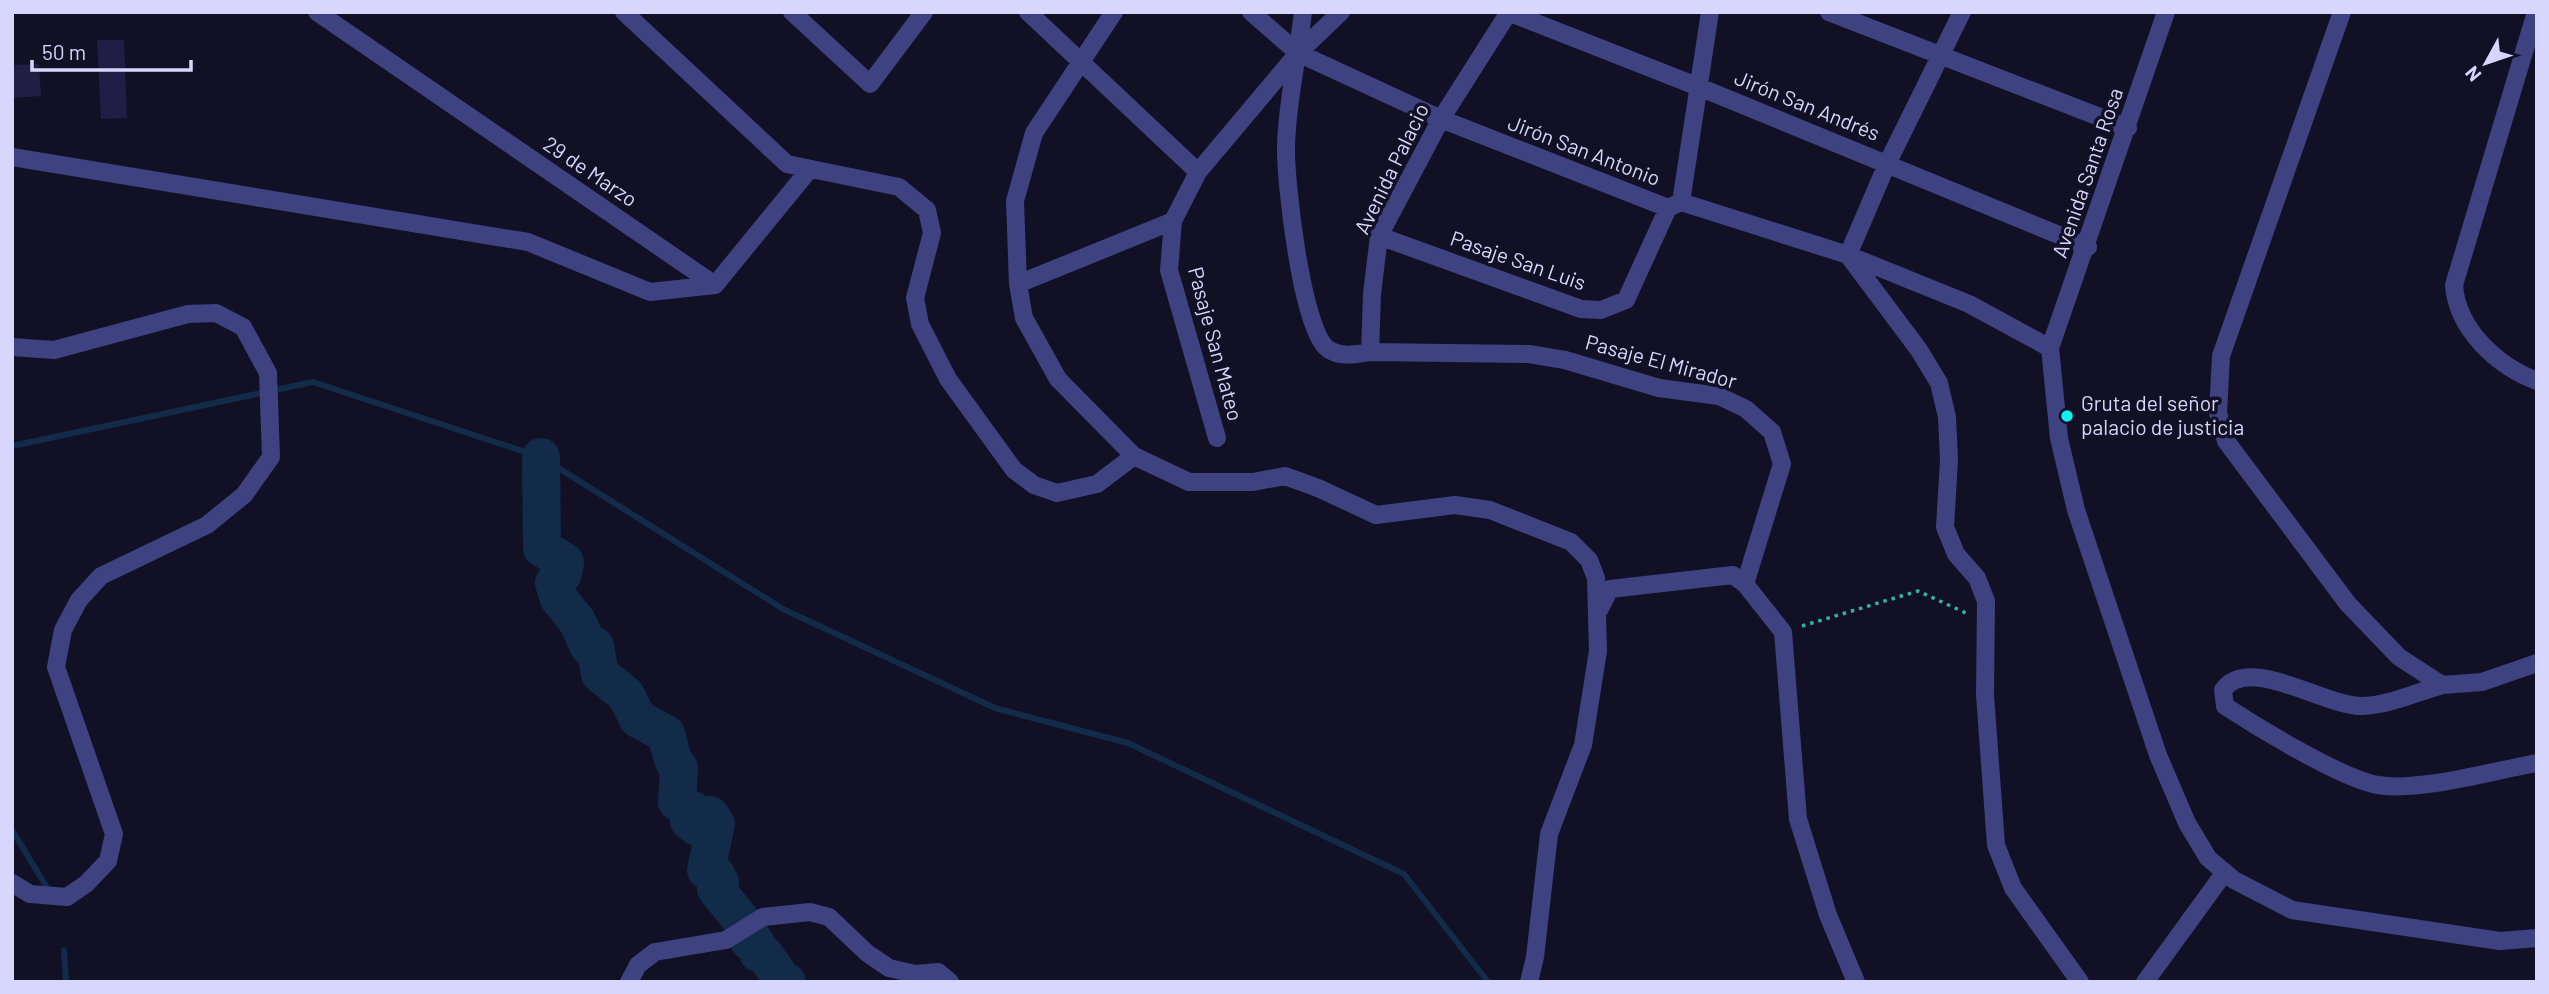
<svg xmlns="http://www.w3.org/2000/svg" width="2549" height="994" viewBox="0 0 2549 994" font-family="Barlow,sans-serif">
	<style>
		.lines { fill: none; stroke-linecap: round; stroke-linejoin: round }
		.stream { stroke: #112b48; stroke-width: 6 }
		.river { stroke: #112b48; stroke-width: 38 }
		.building { fill: #221d45 }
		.path { stroke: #36b19f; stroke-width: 3.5; stroke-dasharray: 3.5 5; stroke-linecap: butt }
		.minor { stroke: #3e4281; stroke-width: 18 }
		.tertiary { stroke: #3e4281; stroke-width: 18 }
		.poi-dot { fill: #0ef0f2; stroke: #121025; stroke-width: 2.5 }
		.labels { text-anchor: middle; stroke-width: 7; stroke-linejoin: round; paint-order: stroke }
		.street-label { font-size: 21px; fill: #d7d7fd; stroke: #121025 }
		.poi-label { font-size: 21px; fill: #d7d7fd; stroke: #121025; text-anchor: start }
	</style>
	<rect width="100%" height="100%" fill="#121025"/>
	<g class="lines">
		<!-- stream -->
		<path class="stream" d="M12,446L313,382L541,457L783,609L995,708L1128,743L1404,874L1488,982
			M12,830L49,891
			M64,950L66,982"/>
		<!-- river -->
		<path class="river" d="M541,457L542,548L565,562L563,574L554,583L559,599L577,621L589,647L595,646L600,674L626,695L638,719L666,734L673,760L679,768L677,802L694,811L689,821L697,827L710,815L716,824L706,870L715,873L720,882L716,889L749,930V941L756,943L758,953L765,955L783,981L787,982"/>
	</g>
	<!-- building -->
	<path class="building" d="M97,40H124L127,118L101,119Z
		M39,64L41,96L12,98V65Z"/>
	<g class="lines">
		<!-- path -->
		<path class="path" d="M1802,626L1918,591L1966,613"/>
		<!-- minor -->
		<path class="minor" d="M317,12L715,285L809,170
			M624,12L787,164L899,187L927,210L932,233L915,298L920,324L948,379L1014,470L1034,485L1057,493L1097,484L1134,456
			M792,12L870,84L924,12
			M1028,12L1198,172
			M1114,12L1034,133L1015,201L1018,284L1024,318L1058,379L1134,456L1189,482H1253L1285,476L1318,488L1376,515L1455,505L1490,510L1571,542L1589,560L1596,578L1598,651L1583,745L1549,834L1535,957L1529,982
			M1251,12L1298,53L1441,119L1668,208L1681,202L1848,255L1969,304L2050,348
			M1303,12C1298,56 1287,102 1286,146C1285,180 1302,332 1328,349C1341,358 1356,354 1370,352L1372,294L1379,236L1441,119L1509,12
			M1508,12L1699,87L2088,247
			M1829,12L2128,128
			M1962,12L1887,164L1848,255L1919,350L1939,383L1947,417L1949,460L1945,527L1956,554L1977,578L1986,601L1985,695L1996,845L2013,888L2080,982
			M2166,12L2050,348L2059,438L2076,510L2158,755L2187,823L2208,858L2234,880L2292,910L2500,941L2537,938
			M2342,12L2221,356L2218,413L2226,441L2348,604L2399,657L2442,685L2482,682L2537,663
			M2536,12L2454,285C2457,329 2497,366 2537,381
			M12,157L528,242L650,292L715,285
			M1681,202L1710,12
			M1173,221L1169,270L1217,438
			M1379,236L1581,309L1601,310L1626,300L1668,208
			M1018,284L1173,221L1198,172L1298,53L1341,12
			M1370,352L1529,354L1565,360L1659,388L1719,396L1746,409L1772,432L1782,464L1745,584
			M1599,610L1610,589L1733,575L1745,584L1783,632L1798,819L1828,915L1856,982
			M2442,685C2418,692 2389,705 2364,706C2326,708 2249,653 2223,690L2225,706C2257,727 2342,779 2378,785C2420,792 2492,771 2537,763
			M629,982L638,965L655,952L726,940L763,917L810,912L829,917L867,953L889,968L915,974L938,972L950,982
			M2145,982L2225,872"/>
		<!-- tertiary -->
		<path class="tertiary" d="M12,347L54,350L188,314L216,313L243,327L268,373L271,457L244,495L207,525L101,576L79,600L63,630L56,667L114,834L108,861L86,884L67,897L30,894L12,883"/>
	</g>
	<!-- markers -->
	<circle class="poi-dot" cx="2067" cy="416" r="7"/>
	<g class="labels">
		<!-- street labels -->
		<g class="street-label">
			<text transform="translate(1807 106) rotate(22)" y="7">Jirón San Andrés</text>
			<text transform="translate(1584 151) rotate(21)" y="7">Jirón San Antonio</text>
			<text transform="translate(1392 169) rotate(-64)" y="7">Avenida Palacio</text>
			<text transform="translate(590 172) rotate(34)" y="7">29 de Marzo</text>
			<text transform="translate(2088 173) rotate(-71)" y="7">Avenida Santa Rosa</text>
			<text transform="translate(1518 261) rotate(19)" y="7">Pasaje San Luis</text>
			<text transform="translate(1215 344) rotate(75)" y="7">Pasaje San Mateo</text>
			<text transform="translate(1661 362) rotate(15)" y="7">Pasaje El Mirador</text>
		</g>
		<!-- poi labels -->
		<g class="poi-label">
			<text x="2081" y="411">Gruta del señor<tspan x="2081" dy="24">palacio de justicia</tspan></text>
		</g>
	</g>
	<!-- border -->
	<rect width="2549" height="994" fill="none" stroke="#d7d7fd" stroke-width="28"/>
	<!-- north arrow -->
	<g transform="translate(2486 63) rotate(230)" stroke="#121025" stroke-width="5" paint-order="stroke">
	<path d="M0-5L12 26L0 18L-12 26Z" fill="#d7d7fd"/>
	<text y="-10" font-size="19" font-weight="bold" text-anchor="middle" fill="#d7d7fd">N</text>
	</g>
	<!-- scale -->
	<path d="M32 60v10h159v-10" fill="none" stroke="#d7d7fd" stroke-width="3.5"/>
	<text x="42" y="60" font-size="21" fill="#d7d7fd" stroke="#121025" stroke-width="5" paint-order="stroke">50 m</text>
</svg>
